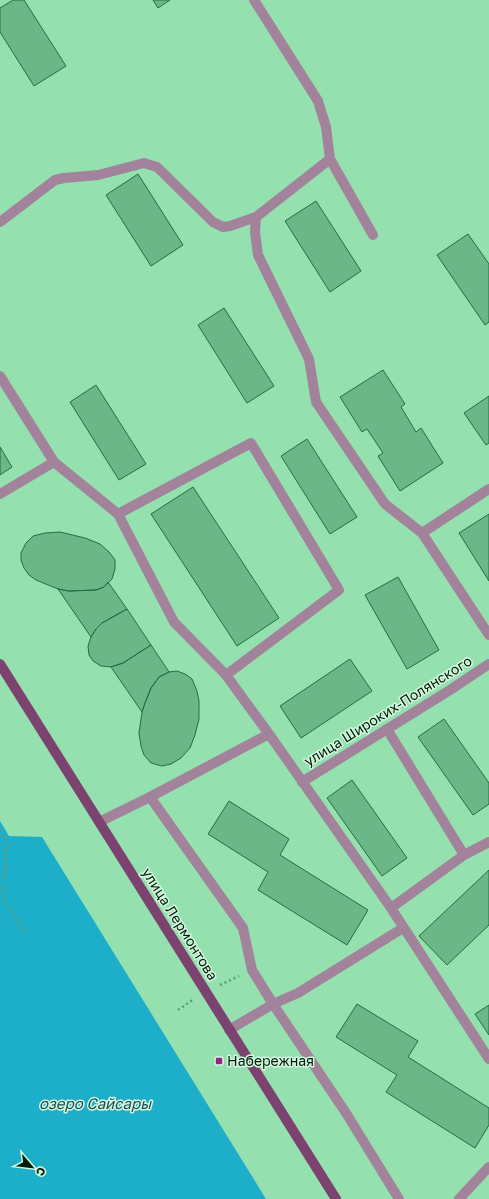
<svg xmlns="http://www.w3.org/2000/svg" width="489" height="1199" viewBox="0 0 489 1199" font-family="'Golos Text',sans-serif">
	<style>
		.water { fill: #1daec9 }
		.building { fill: #6cb787; stroke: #216f44 }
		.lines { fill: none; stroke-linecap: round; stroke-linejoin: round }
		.path { stroke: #5f9b74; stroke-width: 2.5; stroke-dasharray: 2 3; stroke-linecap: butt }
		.lane { stroke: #a3829b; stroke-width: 10 }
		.street { stroke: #a3829b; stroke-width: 10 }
		.primary { stroke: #7c4371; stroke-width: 10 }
		.poi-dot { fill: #942484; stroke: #d3f8de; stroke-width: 1.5 }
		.labels { text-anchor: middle; stroke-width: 3; stroke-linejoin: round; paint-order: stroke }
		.street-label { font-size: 14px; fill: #001d0b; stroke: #d3f8de }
		.poi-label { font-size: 14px; fill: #001d0b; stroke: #d3f8de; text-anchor: start }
		.water-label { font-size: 15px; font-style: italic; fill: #164d58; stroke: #d3f8de }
	</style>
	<rect width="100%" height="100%" fill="#94e0ae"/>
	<!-- water -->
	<path class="water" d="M0,821L9,836L42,837L266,1199H0Z"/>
	<!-- building -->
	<path class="building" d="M13,0H24L66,66L34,86L0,32V8Z
		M153,0H170L158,8Z
		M138,174L183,245L151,266L106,195Z
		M316,201L361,271L330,292L285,221Z
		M468,234L489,264V322L485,325L437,255Z
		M224,308L274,386L247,403L198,325Z
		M383,370L405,404L401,407L416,432L421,428L443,463L400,491L378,456L383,453L367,429L362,432L340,397Z
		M96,385L146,464L119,480L70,402Z
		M489,396V443L486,445L464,413Z
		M307,439L357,517L330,534L281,456Z
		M0,447L12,467L0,475Z
		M193,487L279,618L237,646L151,514Z
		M489,514V581L459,533Z
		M60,532L85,538L100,544L109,552L115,560V569L112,579L104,587L96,590L69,591L58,589L36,580L29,575L24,568L21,560V553L26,543L33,536L45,533Z
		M398,577L439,650L407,669L365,595Z
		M108,582L127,609L102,623L96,629L91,637L58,589L69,591L96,590L104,587Z
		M127,609L151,645L123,663L111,667L101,666L93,661L89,655L88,646L91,637L96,629L102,623Z
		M151,645L169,672L159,677L151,688L145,703L142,712L111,667L123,663Z
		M350,659L372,691L301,738L280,706Z
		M177,671L185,674L192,679L197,691L199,701V719L195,735L190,748L181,758L171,764L162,766L151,763L144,755L141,746L139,733L142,712L145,703L151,688L159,677L169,672Z
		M444,719L489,783V804L473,815L418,737Z
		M352,780L407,858L382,876L327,798Z
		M229,801L289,839L280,855L368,910L347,945L258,890L268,872L208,834Z
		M489,870V925L447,965L419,936Z
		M357,1004L418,1041L408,1057L489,1108V1125L475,1148L386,1092L397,1075L336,1037Z
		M489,1005V1035L475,1014Z"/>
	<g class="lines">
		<!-- path -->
		<path class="path" d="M0,830L7,842L3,898L26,935
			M220,985L239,976
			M178,1010L194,999"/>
		<!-- lane -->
		<path class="lane" d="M254,0L318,101L326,127L330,159L256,217L255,232L258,255L309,359L316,402L385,504L422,533L489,635
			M330,159L373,235
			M0,222L55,180L64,178L98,175L144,163L157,167L213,222L223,227L230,226L256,217
			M0,376L54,462L118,514L174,622L226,675L269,734L391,908L489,1059
			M0,494L54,462
			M118,514L251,443L339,590L226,675
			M422,533L489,489
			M387,729L464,855
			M150,797L243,928L252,970L273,1004L346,1113L399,1199
			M99,822L150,797L269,734
			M391,908L464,855L489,842
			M229,1030L273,1004L298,993L403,928
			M459,1199L489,1167"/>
		<!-- street -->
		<path class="street" d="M302,782L450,690L489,664"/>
		<!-- primary -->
		<path class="primary" d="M0,664L336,1199"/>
	</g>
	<!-- markers -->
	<rect class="poi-dot" x="215" y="1057" width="8" height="8" rx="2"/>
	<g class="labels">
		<!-- street labels -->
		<g class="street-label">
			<text transform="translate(388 711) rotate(-32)" y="5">улица Широких-Полянского</text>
			<text transform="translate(180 924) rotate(58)" y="5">улица Лермонтова</text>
		</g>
		<!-- poi labels -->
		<g class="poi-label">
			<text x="227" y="1066">Набережная</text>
		</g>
		<!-- water labels -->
		<g class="water-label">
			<text x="95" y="1109">озеро Сайсары</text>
		</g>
	</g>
	<!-- north arrow -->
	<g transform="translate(32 1167) rotate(118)" stroke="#d3f8de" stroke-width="3" paint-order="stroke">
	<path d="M0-3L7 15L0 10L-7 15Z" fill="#001d0b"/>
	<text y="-6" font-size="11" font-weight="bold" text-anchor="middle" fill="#001d0b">С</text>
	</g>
</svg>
